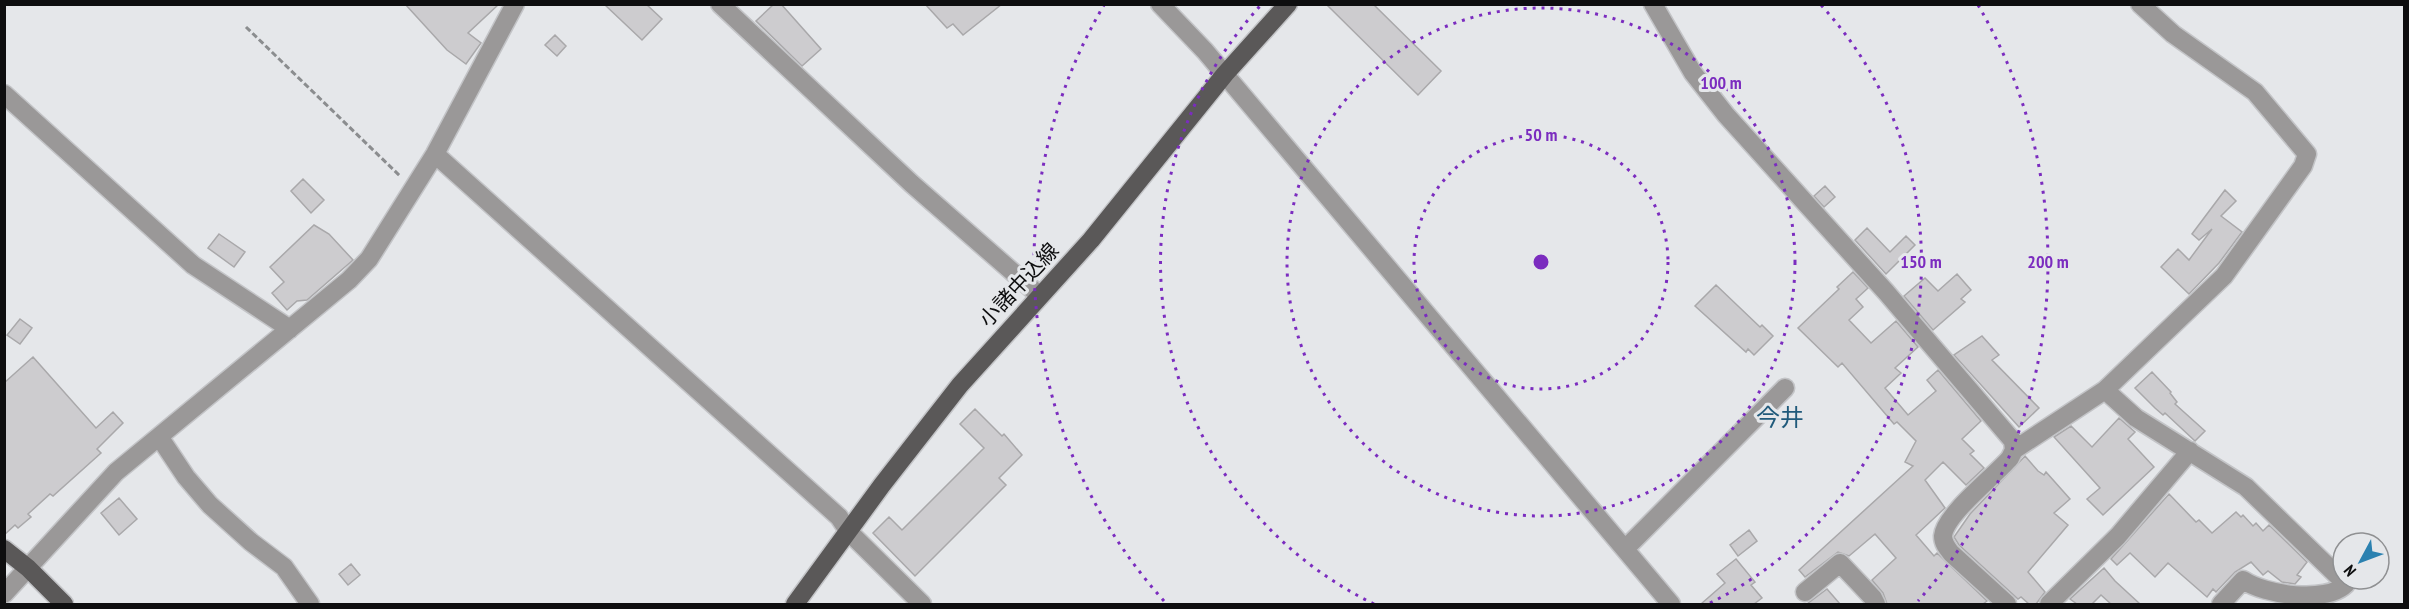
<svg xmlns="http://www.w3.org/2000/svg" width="2409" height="609" viewBox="0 0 2409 609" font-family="'PT Sans Narrow','Noto Sans JP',sans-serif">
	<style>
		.building { fill: #cdcccf; stroke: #a9a8aa; stroke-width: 1.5 }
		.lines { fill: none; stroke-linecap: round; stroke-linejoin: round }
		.minor-casing { stroke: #c3c4c7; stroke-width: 21 }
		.major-casing { stroke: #c3c4c7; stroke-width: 21 }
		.path { stroke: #8b8d8f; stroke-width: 3; stroke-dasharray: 6 3; stroke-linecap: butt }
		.minor { stroke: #9a9898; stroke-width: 18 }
		.major { stroke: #5a5858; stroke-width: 18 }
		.ring { fill: none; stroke: #7b2cbf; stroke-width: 3; stroke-dasharray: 3 6 }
		.labels { text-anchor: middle; stroke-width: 6; stroke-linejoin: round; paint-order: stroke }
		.street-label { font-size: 21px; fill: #0e0e0f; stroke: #e5e7ea }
		.quarter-label { font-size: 24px; fill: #205a7b; stroke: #e5e7ea }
		.centre { fill: #7b2cbf; stroke: #e5e7ea; stroke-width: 3 }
		.ring-label { font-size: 18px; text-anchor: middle; font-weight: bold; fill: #7b2cbf; stroke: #e5e7ea; stroke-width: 6; stroke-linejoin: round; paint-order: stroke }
	</style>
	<rect width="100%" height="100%" fill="#e5e7ea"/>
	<!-- building -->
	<path class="building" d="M405,4H499L468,33L481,43L466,64L447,50Z
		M604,4H646L662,19L642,40Z
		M774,4H781L821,49L802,66L756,21Z
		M925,4H1002L963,35L953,24L947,28Z
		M1326,4H1373L1441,71L1418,95Z
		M555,35L566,46L557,56L545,45Z
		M303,179L324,200L311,213L291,191Z
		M1825,186L1835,197L1824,207L1814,196Z
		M2225,190L2236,201L2221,216L2242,232L2219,263L2189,294L2161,267L2178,249L2189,260L2212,229L2199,240L2192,234Z
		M314,225L329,234L353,260L307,300L297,301L287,310L272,293L284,282L270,267Z
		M1867,228L1890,252L1906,236L1915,245L1886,274L1855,240Z
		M219,234L245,252L234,267L208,248Z
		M1853,272L1868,288L1856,299L1863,307L1849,320L1871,343L1896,321L1918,347L1895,368L1901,373L1885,388L1908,415L1936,391L1927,380L1938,370L1981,421L1962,439L1974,451L1970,454L1984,468L1966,485L1943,462L1925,480L1945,508L1916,535L1934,556L1937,553L1987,601L1983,604H1887L1883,593L1872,580L1896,558L1875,534L1849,556L1838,552L1805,577L1799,570L1913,466L1905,462L1916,441L1897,422L1894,424L1842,363L1838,367L1798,328L1839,289L1837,287Z
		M1957,274L1971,290L1961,299L1965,302L1933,330L1904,296L1925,278L1938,291Z
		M1716,285L1760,327L1762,325L1773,336L1754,355L1748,349L1746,352L1695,306Z
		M20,319L32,328L20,344L7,335Z
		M1982,336L1999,355L1992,360L2039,408L2019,427L1954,355Z
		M33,357L96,428L113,412L123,423L97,449L101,453L53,496L50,494L28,514L31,517L18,528L15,525L4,535V383Z
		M2152,372L2171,392L2170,393L2177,402L2175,404L2205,431L2195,441L2165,413L2163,415L2155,408L2135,388Z
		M975,409L1002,436L1004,434L1022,455L999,478L1006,485L915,576L873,533L889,517L902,530L984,448L960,424Z
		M2119,418L2135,432L2128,439L2154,467L2103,515L2087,499L2100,488L2054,437L2071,426L2092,447Z
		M2025,456L2038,471L2044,475L2046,472L2070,499L2054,513L2068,525L2028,572L2045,592L2036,604H2029L2021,597L2018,599L1959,545L1954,537L1970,514Z
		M2169,494L2196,522L2199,520L2212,533L2236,512L2241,517L2243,515L2253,526L2256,523L2263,531L2269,525L2307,562L2297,575L2301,577L2295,584L2282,582L2268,571L2263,575L2251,562L2235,572L2216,592L2213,589L2207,597L2168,563L2155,577L2130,553L2117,565L2111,559Z
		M119,498L137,519L119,535L101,513Z
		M1749,530L1757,541L1738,556L1730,545Z
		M1736,559L1755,582L1751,585L1762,598L1754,604H1701L1725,583L1717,574Z
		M351,564L360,575L348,585L339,574Z
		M2104,568L2115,581L2140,604H2111L2101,595L2092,604H2077L2070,599Z
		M1827,589L1840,604H1807Z"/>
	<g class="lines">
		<!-- minor casing -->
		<g class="minor-casing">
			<path id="minor" d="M720,4L912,184L1039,295
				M1160,4L1205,51L1671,604
				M1653,4L1693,73L1726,115L1886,292L2013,441L2014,450L2010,458C1995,476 1945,514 1943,536C1943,543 1947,548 1951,553L2007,604
				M4,94L193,265L290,329
				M435,154L839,517L849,532L922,604
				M2105,390L2136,418L2246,487L2346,584C2326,604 2265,595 2243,580L2221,604
				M160,438L186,477L210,505L251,542L284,567L310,604
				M2014,450L2105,390L2224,276L2303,166L2307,154L2255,92L2173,34L2140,4
				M1625,549L1785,388
				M1805,592L1840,563L1873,598L1876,604
				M4,594L116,472L349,280L369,259L435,154L515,4
				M2049,604L2118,536L2190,451"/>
		</g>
		<!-- major casing -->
		<g class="major-casing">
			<path id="major" d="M4,549L28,568L64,604
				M795,604L882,485L960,385L1091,240L1225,74L1288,4"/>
		</g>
		<!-- path -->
		<path class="path" d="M246,27L401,177"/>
		<!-- minor -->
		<use href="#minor" class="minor"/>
		<!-- major -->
		<use href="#major" class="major"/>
	</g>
	<!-- distance rings -->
	<g class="ring">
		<circle cx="1541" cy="262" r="127"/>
		<circle cx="1541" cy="262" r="254"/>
		<path d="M1374 604A380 380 0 0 1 1261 5M1821 5A380 380 0 0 1 1708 604"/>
		<path d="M1164 601A507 507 0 0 1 1104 5M1978 5A507 507 0 0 1 1918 601"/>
	</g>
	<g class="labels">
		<!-- street labels -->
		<g class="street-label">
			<text transform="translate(1019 285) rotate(-47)" y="7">小諸中込線</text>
		</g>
		<!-- quarter labels -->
		<g class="quarter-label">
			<text x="1780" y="426">今井</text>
		</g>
	</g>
	<circle cx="1541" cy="262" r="9" class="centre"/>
	<g class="ring-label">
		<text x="1721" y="89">100 m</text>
		<text x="1541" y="141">50 m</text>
		<text x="1921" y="268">150 m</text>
		<text x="2048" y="268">200 m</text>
	</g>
	<!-- border -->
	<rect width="2409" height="609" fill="none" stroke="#0e0e0f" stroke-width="12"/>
	<!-- north arrow -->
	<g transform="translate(2361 561) rotate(229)"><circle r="28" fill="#e5e7ea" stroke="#8f9092" stroke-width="1.5"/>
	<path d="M0-4.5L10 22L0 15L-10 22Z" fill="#2b81b0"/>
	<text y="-9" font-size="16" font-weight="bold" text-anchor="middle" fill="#0e0e0f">N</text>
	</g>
</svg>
